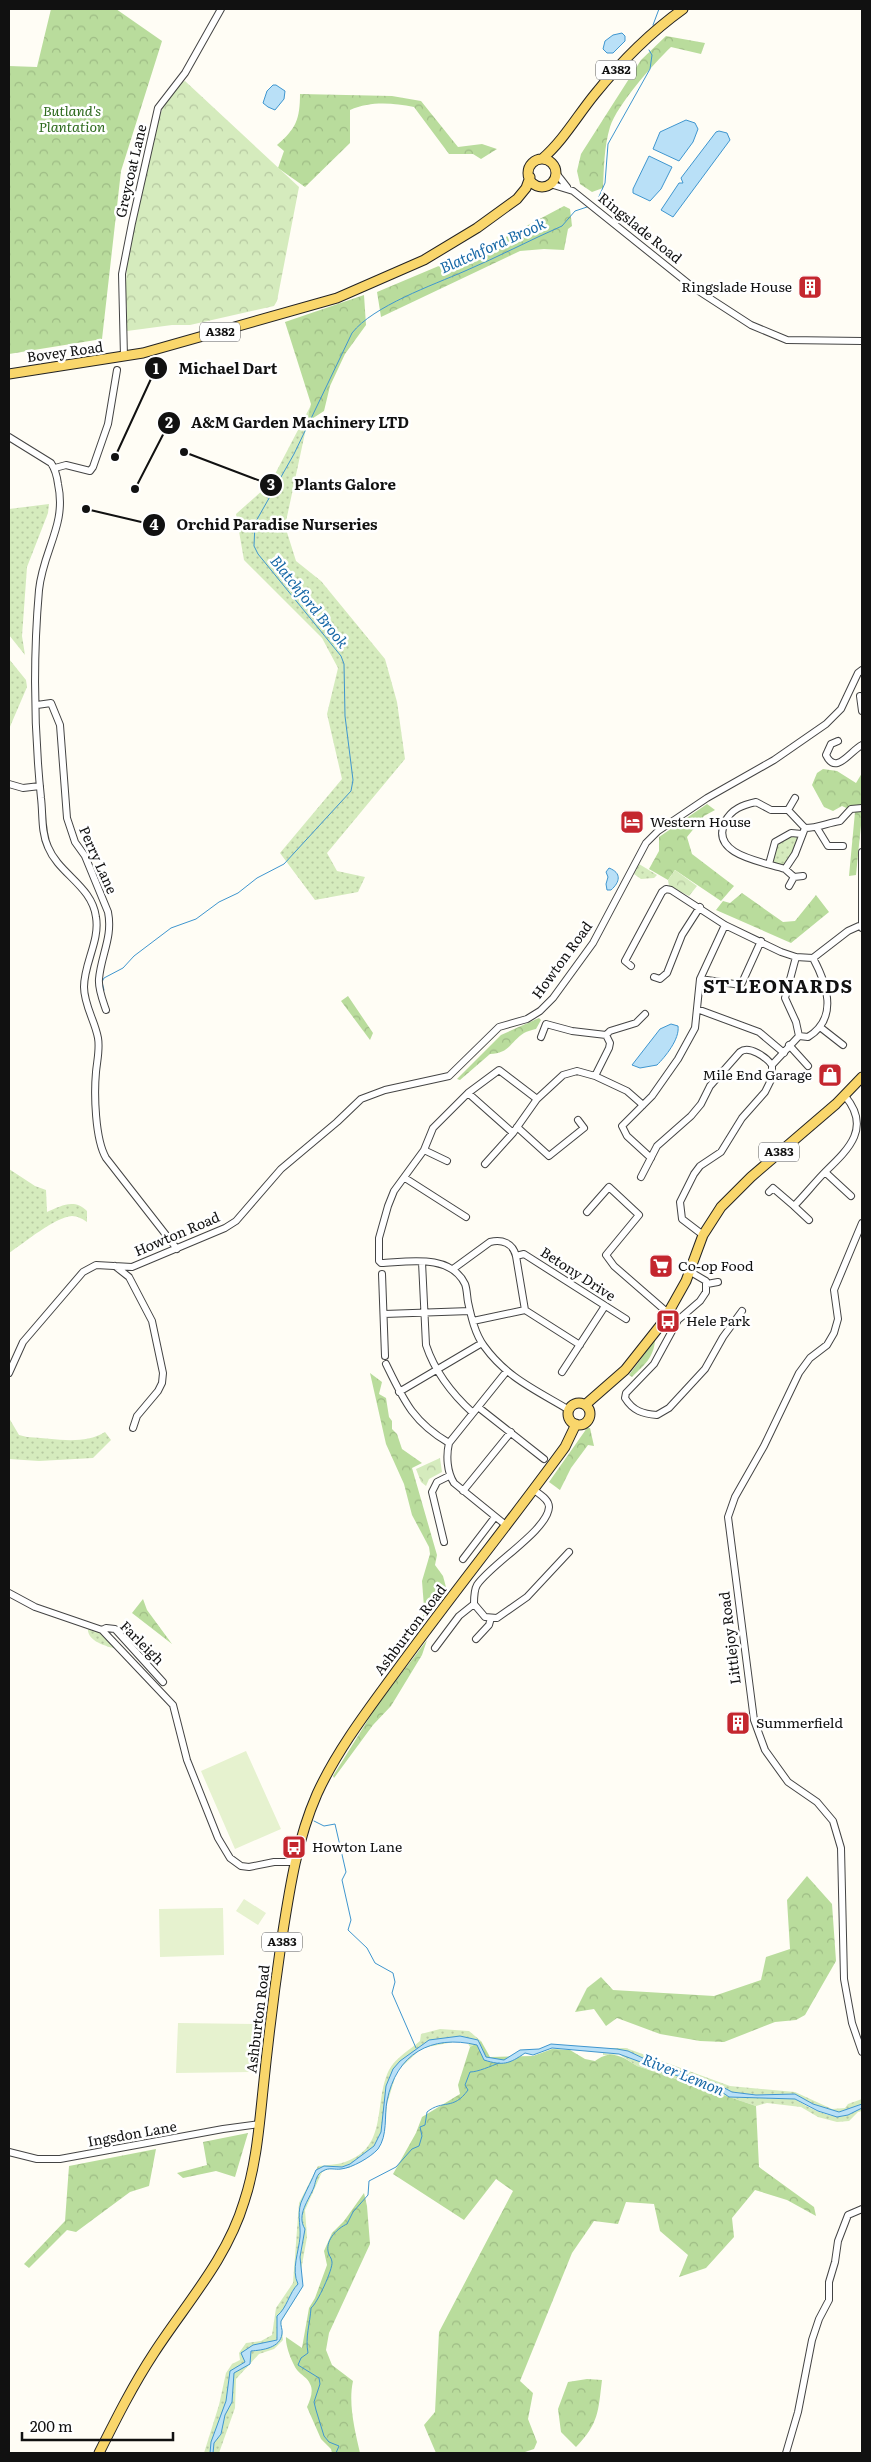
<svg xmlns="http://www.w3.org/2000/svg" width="871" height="2462" viewBox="0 0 871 2462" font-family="Literata,serif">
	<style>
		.grass { fill: url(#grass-dots) }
		.forest { fill: url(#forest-crowns) }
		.park { fill: url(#park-crowns) }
		.pitch { fill: #e6f2cf }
		.water { fill: #b9e0f7; stroke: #3f96cf }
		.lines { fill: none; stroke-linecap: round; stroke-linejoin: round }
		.stream { stroke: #3f96cf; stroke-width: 1 }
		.minor-casing { stroke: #444; stroke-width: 8 }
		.major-casing { stroke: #222; stroke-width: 11 }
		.minor { stroke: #fff; stroke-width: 6 }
		.major { stroke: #f9d66b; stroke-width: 9 }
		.labels { text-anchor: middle; stroke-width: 5; stroke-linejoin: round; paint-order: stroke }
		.shield { fill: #fff; stroke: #585858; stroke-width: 1 }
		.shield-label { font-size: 12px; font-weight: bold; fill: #111 }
		.park-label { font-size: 14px; font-style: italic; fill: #2f6b1f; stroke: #fff }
		.street-label { font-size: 14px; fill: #111; stroke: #fff }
		.poi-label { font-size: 14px; fill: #111; stroke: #fff; text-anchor: start }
		.water-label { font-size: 15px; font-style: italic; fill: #1768a6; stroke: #fff }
		.district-label { font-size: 19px; font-weight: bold; letter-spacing: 1px; fill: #111; stroke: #fff }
		.leader { fill: none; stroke: #111; stroke-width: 2 }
		.callout-dot { fill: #111; stroke: #fff; stroke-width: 2 }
		.mark-label { font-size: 15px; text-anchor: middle; font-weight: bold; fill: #fff }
		.callout-label { font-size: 15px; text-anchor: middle; font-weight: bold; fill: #111; stroke: #fff; stroke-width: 5; stroke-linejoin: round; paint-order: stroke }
	</style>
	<defs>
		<pattern id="grass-dots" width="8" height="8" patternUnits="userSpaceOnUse" patternTransform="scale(1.25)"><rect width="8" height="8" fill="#d5ebbd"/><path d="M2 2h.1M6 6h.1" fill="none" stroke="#b6c8a1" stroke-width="1.8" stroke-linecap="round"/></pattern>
		<pattern id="forest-crowns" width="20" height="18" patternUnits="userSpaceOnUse" patternTransform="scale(1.25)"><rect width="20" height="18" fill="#b9dc9c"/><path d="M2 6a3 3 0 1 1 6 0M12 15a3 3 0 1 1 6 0" fill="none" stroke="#9ebc85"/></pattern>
		<pattern id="park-crowns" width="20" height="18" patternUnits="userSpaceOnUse" patternTransform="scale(1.25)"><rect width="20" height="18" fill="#d5ebbd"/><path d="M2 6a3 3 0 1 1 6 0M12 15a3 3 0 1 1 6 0" fill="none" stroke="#b6c8a1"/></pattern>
	</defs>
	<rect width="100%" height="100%" fill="#fffdf5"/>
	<!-- grass -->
	<path class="grass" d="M311,405L285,526L296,561L321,581L385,659L397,702L405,759L327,853L337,871L365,877L358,892L315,900L280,853L342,779L327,714L338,668L322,638L244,560L236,514L264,489L274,476Z
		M49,504L48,513L27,567L22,636L25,655L9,635V509Z
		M9,659L26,680L27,687L9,729Z
		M791,834L798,836L792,853L782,866L771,861L777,843Z
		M639,864L657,875L654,878L641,879L634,874Z
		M9,1169L35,1186L46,1190L47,1212C61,1206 74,1198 87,1211V1222C83,1219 77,1216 72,1216C55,1217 24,1243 9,1253Z
		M9,1418L19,1435L27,1437C53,1438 82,1446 105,1432L111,1440L93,1458L39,1461L9,1459Z
		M88,1627L99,1631L117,1649C105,1646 86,1641 88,1627Z
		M440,2029L469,2031L481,2041L470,2047L467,2042L459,2041L422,2048L397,2071L387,2104L384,2135L377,2150L349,2168L328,2169L322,2172L305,2210L307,2237L300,2276L303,2286L281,2322L283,2340L274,2349L259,2354L236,2379L235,2408L219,2453H204L219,2405L226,2373L232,2364L240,2360L239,2353L246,2343L261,2341L272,2335L276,2308L293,2283L299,2203L318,2166C326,2165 337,2165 345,2162C389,2147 373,2103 389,2070C395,2058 411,2049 420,2041L421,2034Z
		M608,2048H626L730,2086L795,2092L832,2109L845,2108L848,2104L862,2099V2104L839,2112L813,2104L795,2094L756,2095L732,2092L712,2082H699L678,2070L664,2068L628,2051L604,2049Z
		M603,2053L628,2056L678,2076L698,2087L716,2088L729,2097L795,2099C807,2107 830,2119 844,2116C851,2115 855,2109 862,2108V2111L858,2112L849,2121L837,2122L818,2117L801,2107L767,2103L756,2106L637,2066L620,2055H603Z"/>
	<!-- forest -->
	<path class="forest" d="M51,9H116L162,41L121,171L102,339L9,354V66L37,67Z
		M666,36L705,43L701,54L671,47C654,63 617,105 610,127C604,147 604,168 603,188L592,192L580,184L577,171L581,154L641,60Z
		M300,94L392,96L421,101L458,147L482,144L497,149L481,159L473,154H449L414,107C392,103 371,101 350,110V143L305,187L278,168L284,151L277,145C296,129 300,119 300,94Z
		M564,206L570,209L572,226L568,229L564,250L544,249L520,251L381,317L377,292L498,241Z
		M364,295L366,325L345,354L330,386L324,411L307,422L311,404L285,322Z
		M823,769L837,771L856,783L862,773V815L856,875L849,876L855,812L842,806L833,811L824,807L812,785L817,773Z
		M707,804L715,810L704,816L687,837L692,854L734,886L721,901L675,870L668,880L649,869L659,851V837Z
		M742,893L783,922L795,921L816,895L829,912L791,943L716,910L723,901L730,903Z
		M348,996L373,1033L370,1040L341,1001Z
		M539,1018L541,1020L536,1029C532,1030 527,1031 524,1033C511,1041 509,1054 490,1054L460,1080L457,1079L501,1035Z
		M655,1340C654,1358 643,1366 632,1377L629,1375Z
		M370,1373L382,1382L379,1394L386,1398L389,1417L392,1421V1429L397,1434L402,1449L422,1463L412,1468L437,1555L435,1565L443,1576L447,1591L422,1625L424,1607L422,1581L430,1554L429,1547L412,1515L404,1484L386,1444Z
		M587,1428H590L594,1446L588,1445L571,1468L560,1490L549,1482Z
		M143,1599L147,1610L172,1644L132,1613Z
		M427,1640L422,1655L391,1706L373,1725L334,1778L333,1776L376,1707Z
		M807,1876L832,1904L836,1961L805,2015L796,2020L775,2022L724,2042L700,2041L660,2034L617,2018L606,2026L594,2009L575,2012L587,1988L601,1977L613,1990L714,1996L761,1980L766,1957L790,1949L787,1900Z
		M481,2041L490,2057L533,2056L552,2049L570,2050L585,2059L595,2061C611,2049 622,2056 637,2066L756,2106L759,2167L814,2207L816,2216L787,2200L755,2190L732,2218L734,2237L706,2268L679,2277L688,2255L660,2231L654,2204L626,2202L618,2224L594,2221L572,2253L520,2381L533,2393L528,2419L537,2442L534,2449L522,2453H436L424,2425L435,2412L439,2332L513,2191L496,2179L464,2220L393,2174L416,2133L422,2117L460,2094L458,2085L470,2047Z
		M248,2133L235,2177L216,2171L183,2178L177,2173L207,2165L203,2142Z
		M156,2149L149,2186L130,2192L76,2232L67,2230L29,2268L24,2264L65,2221L69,2166Z
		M364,2193L367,2206L370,2244L329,2333L326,2350L332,2365L353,2381C348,2404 355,2431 360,2453H332L331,2449L321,2439L307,2407C310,2400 314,2391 310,2384C308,2378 301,2375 297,2370C292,2363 285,2345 286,2337L302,2348L309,2308L315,2298L327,2265L324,2251L332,2233L344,2221Z
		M587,2379L602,2380C598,2412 599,2423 576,2447L561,2432L558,2409L568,2382Z"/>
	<!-- park -->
	<path class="park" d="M185,81L299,187L277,301L274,306L190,325H172L127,331V306L125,300L128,250L158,122C162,109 170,85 185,81Z
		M675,870L697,886L689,896L669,886L668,880Z
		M440,1458L442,1472L429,1479L426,1486L421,1482L416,1469Z"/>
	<!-- pitch -->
	<path class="pitch" d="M246,1751L281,1829L235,1849L201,1771Z
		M244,1899L266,1913L258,1925L236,1911Z
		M223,1908L224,1955L160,1957L159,1909Z
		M178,2023L255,2024L253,2072L176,2073Z"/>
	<!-- water -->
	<path class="water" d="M622,33L625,36V41L613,53H607L603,49L605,41L613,35Z
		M273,85H276L285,91L284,99L275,110L268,107L263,103L267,91Z
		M686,120L695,123L698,129L693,142L679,161L653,149L660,132Z
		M719,131L727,133L730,140L673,217L661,210L679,183H683L681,178L716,132Z
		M649,156L672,167L661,189L650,201L633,193V189Z
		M609,868C622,873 620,882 611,890H607L606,884L608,877L606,872Z
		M671,1024L678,1026C680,1039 665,1057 657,1065L640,1068L632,1065L660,1029Z
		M460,2036L478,2040L486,2057L504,2060L520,2050L539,2049L551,2044L617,2049L628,2051L664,2068L678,2070L699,2082L715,2083L732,2092L756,2095L795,2094L813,2104L839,2112L862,2104V2108L848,2115L837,2117L818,2111L795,2099L729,2097L716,2088L698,2087L678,2076L619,2054L552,2048L533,2055L525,2053C509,2064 503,2066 484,2060L477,2045C431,2034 396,2054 387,2101C384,2116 388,2135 378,2149C371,2157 352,2168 341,2169C335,2170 329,2167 323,2171C316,2174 316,2181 314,2187C309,2200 296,2215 305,2229L300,2257L303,2286L281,2321C280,2326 283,2329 282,2334C280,2348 263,2350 251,2351L250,2364L234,2373L232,2402L225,2415L221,2434L214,2443L213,2453H210L211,2442L226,2401L230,2371L245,2362L241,2353L253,2345L277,2340V2316C287,2308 289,2293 298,2284C291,2270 299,2251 300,2237C301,2224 296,2211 303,2198C307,2189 312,2180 316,2170L324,2166L342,2167L350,2164L374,2146L381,2132L386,2086L393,2069L400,2061L429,2040Z"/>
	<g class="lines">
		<!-- stream -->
		<path class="stream" d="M653,25L659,9
			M597,201L605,183L608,144L650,69L652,55L649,50
			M104,990L102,982L104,978L123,968L134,956L171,928L196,919L219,902L238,893L257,878L284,864L351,791L353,780L345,716L344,664L341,656L258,554L254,546L255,523L294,454L352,333C373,306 433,285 465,271C498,257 530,240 562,226L575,211L587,207
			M314,1821L324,1826L335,1824L346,1872L342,1880L351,1920L348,1930L367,1948L375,1963L393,1973L395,1982L392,1993L416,2048
			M336,2453L339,2446L329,2442L324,2436L316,2410L314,2402L320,2384L319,2378L298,2365L301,2358L308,2353C305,2337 310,2324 311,2308C317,2304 333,2269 332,2262C332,2258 328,2255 328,2251C326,2239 338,2228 347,2224L353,2212L368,2195L369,2181L396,2167L412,2149L419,2146L422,2136L420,2127L425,2125L427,2112C443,2099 453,2111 468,2090L465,2085L470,2072C478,2072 491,2066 499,2063"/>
		<!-- minor casing -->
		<g class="minor-casing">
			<path id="minor" d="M556,173L567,187
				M550,184L573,191L694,288L751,325L787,340L862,341
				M124,357L122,274L132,223L158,108L185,73L221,9
				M9,437L51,463C55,469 57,476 58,484C67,525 43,550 39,590C33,659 34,729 41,798C43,814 41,832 48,847C59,874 92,886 96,917C100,941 84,963 84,987C84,1005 95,1021 98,1038C100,1049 97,1061 96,1072C94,1094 95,1139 106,1158L177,1249
				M55,468L66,465L90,471L93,467L108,424L117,370
				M860,696L862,711
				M37,705L51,703L60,725L67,818L75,842L85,856L108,912C113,937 101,955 99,979C98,989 103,1001 106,1010
				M838,741L831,744L826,755C836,776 850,751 862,745
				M9,784L23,788L40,786
				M756,802L771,810H788L805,828L795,854L785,869C764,862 709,855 725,822C731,809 743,805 756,802Z
				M788,810L795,798
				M805,828C818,828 827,823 840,821L851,809L862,808
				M817,828L828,846H843
				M862,852V928
				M769,864L775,842L791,833L802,834
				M785,869L794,877L789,886
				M794,877L803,876
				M796,957L785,998L796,1022L799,1036
				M631,966L625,961L662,892L666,889L671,890L725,925L781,952L796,957L813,958L848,931L859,926
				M654,977L660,979L667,973L682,935L700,907
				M700,979L741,985L761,941
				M697,1009L759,1032L784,1053
				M820,1027L843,1045
				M606,1035L610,1031L636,1023L645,1014
				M541,1037L546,1024L572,1031L606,1035L610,1043L609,1048L595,1076
				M789,1045L808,1066
				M772,1065L799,1036L808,1037C839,1018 827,984 813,958
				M468,1093L513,1133
				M537,1099L499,1070L468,1093L433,1128L424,1150L394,1191L388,1206L379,1238V1261L381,1263C407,1262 450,1253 465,1284C467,1289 467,1297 468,1302C471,1316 475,1334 484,1346C507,1378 536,1390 569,1410
				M517,1127L549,1156L584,1128L578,1120
				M424,1150L447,1161
				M651,1158L627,1136L622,1126L652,1096L678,1059L695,1028L700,979L725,925
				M485,1164L513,1133L537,1099L563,1075L577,1071L595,1076L627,1091L643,1105
				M825,1172L851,1196
				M641,1177L657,1146L691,1116L701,1104L710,1086L740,1052C749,1045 766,1057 772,1065
				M405,1178L466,1217
				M769,1192L773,1188L794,1206
				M587,1212L609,1187L639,1215L606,1255L614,1266L668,1313
				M809,1220L794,1206C805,1195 815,1182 826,1171C850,1148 871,1127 845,1096
				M862,1223L834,1290L838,1319L834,1333L827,1345L810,1358L799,1373L764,1446L735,1497L728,1517L754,1720L765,1750L788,1782L817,1802L833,1821L841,1848L844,1979L852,2023L862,2052
				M703,1235L682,1219L680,1202L694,1174L700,1166L721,1152L742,1118L765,1092L772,1078V1065
				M516,1256L524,1254L626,1319
				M422,1262L426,1345C435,1372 452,1394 473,1413
				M115,1266L129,1277L152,1321L163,1373L162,1383L158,1391L137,1416L133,1428
				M453,1269L490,1242C502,1239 513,1243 516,1256L525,1310
				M689,1271L706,1281V1292L700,1301L678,1320L654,1364L626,1393L625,1398C633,1411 643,1414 657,1415L669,1408L705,1369L723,1337L742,1311
				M382,1274L385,1356
				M707,1284L718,1282
				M384,1314L470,1311
				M473,1321L525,1310L580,1345
				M386,1364C404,1401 413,1422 449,1443
				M506,1372L449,1443C446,1456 447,1472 454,1483L507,1526
				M562,1372L605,1306
				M9,1373L23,1342L83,1272L96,1265L132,1267L225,1228L236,1221L281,1169L337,1122L361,1099L385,1090L449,1076L499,1027L527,1019L540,1011L553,998L593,943L646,843L658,831L707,798L774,760L826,724L841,709L858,673L862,670
				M399,1392L482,1343
				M478,1407L544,1459
				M534,1490C539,1494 549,1499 549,1507C548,1530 491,1564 477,1585C474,1590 474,1597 474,1604L485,1617L497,1618L527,1597L569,1552
				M463,1491L511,1432
				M444,1542L432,1492L437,1482L449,1476
				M463,1559L495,1517
				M9,1593L35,1607L102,1630L173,1705L187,1760L218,1838L230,1858L241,1866L249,1867L274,1862H295
				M102,1630L106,1628L115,1629L163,1682
				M476,1639L489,1625L491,1618
				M435,1648L459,1616L474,1604
				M9,2152L37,2159H60L223,2129L259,2124
				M786,2453L798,2412L812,2340L819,2319L829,2300V2282L835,2262L838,2241L848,2215L862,2209"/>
		</g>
		<!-- major casing -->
		<g class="major-casing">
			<path id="major" d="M542,159C563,141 577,116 595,94C620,63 651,32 683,9
				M528 173a14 14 0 1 1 28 0a14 14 0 1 1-28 0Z
				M9,374L143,353L337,298L424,260L477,228L517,199L526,188L530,177
				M568 1414a11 11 0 1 1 22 0a11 11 0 1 1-22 0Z
				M585,1405L625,1370L663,1322L686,1281L703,1235L721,1207L751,1177L836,1104L862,1077
				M99,2453C116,2419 133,2385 154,2353C185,2305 227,2259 244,2202C256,2166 259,2128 263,2090C268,2041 274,1992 281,1944C289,1893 296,1842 317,1794C338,1748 371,1706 400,1666C454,1592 511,1521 565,1447L576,1424"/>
		</g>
		<!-- minor -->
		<use href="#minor" class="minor"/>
		<!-- major -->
		<use href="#major" class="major"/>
	</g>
	<!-- icons -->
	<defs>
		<g id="building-square" transform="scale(1.25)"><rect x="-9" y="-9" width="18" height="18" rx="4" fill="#c4262e" stroke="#fff"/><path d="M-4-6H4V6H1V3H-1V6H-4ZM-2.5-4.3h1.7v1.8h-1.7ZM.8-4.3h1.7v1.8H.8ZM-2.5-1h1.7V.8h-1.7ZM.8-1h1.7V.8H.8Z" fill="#fff"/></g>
		<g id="hotel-square" transform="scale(1.25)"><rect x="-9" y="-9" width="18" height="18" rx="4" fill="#c4262e" stroke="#fff"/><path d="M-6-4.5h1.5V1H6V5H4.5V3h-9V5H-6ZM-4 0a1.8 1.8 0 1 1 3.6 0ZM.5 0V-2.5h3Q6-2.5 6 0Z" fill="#fff"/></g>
		<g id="shop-square" transform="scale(1.25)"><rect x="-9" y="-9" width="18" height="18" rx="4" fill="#c4262e" stroke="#fff"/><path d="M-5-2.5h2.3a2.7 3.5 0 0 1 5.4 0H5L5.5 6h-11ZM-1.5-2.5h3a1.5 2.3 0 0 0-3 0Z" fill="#fff"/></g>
		<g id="supermarket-square" transform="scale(1.25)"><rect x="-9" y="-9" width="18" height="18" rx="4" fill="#c4262e" stroke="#fff"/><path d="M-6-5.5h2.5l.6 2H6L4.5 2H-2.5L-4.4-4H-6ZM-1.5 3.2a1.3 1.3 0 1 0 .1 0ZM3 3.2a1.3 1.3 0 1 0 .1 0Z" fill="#fff"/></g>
		<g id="bus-square" transform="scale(1.25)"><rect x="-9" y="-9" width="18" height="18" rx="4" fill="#c4262e" stroke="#fff"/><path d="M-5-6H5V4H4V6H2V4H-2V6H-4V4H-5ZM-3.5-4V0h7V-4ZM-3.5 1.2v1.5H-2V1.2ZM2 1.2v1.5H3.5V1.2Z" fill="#fff"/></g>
	</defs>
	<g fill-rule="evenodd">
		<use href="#building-square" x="810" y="287"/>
		<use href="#hotel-square" x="632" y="822"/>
		<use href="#shop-square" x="830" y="1075"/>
		<use href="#supermarket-square" x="661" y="1266"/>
		<use href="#bus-square" x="668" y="1321"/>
		<use href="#building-square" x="738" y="1723"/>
		<use href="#bus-square" x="294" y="1847"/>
	</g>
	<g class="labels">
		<!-- shield labels -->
		<g class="shield">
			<rect x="596" y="60.5" width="40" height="19" rx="4"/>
			<rect x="200" y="322.5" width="40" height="19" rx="4"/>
			<rect x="759" y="1142.5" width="40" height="19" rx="4"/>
			<rect x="262" y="1932.5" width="40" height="19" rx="4"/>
		</g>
		<g class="shield-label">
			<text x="616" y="74">A382</text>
			<text x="220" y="336">A382</text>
			<text x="779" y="1156">A383</text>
			<text x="282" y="1946">A383</text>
		</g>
		<!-- park labels -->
		<g class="park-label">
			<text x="72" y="116">Butland's<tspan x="72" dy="16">Plantation</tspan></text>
		</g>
		<!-- street labels -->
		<g class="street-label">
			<text transform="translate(131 171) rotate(-77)" y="5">Greycoat Lane</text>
			<text transform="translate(640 228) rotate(39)" y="5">Ringslade Road</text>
			<text transform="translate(65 352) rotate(-8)" y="5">Bovey Road</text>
			<text transform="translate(98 860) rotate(66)" y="5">Perry Lane</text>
			<text transform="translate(562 960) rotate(-54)" y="5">Howton Road</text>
			<text transform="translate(177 1234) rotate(-23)" y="5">Howton Road</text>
			<text transform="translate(578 1274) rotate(33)" y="5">Betony Drive</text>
			<text transform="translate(410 1630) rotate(-53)" y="5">Ashburton Road</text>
			<text transform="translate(730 1638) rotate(-97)" y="5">Littlejoy Road</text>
			<text transform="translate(142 1643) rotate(45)" y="5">Farleigh</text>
			<text transform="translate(258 2019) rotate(-83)" y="5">Ashburton Road</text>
			<text transform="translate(132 2134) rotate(-10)" y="5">Ingsdon Lane</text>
		</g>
		<!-- poi labels -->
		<g class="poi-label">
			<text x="792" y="292" text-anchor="end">Ringslade House</text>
			<text x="650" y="827">Western House</text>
			<text x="812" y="1080" text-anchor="end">Mile End Garage</text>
			<text x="678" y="1271">Co-op Food</text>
			<text x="686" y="1326">Hele Park</text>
			<text x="756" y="1728">Summerfield</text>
			<text x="312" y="1852">Howton Lane</text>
		</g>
		<!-- water labels -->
		<g class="water-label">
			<text transform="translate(493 246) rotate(-24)" y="5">Blatchford Brook</text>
			<text transform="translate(309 602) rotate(51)" y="5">Blatchford Brook</text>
			<text transform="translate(683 2075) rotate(22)" y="5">River Lemon</text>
		</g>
		<!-- district labels -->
		<g class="district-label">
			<text x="778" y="993">ST LEONARDS</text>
		</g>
	</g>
	<!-- callouts -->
	<path class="leader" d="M115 457L156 368M135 489L169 423M184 452L271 485M86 509L154 525"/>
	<g class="callout-dot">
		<circle cx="115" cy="457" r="5"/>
		<circle cx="135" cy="489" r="5"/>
		<circle cx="184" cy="452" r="5"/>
		<circle cx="86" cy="509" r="5"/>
		<circle cx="156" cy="368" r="12"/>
		<circle cx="169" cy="423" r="12"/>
		<circle cx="271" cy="485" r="12"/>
		<circle cx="154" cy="525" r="12"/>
	</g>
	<g class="mark-label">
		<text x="156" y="374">1</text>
		<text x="169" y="428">2</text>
		<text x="271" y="490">3</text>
		<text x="154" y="530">4</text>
	</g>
	<g class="callout-label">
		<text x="228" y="374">Michael Dart</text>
		<text x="300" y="428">A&amp;M Garden Machinery LTD</text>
		<text x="345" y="490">Plants Galore</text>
		<text x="277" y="530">Orchid Paradise Nurseries</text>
	</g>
	<!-- border -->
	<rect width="871" height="2462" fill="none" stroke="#111111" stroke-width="20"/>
	<!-- scale -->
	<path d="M22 2432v8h151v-8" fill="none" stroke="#111111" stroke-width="2.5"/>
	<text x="30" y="2432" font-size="15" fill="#111111" stroke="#ffffff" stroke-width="4" paint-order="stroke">200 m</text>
</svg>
